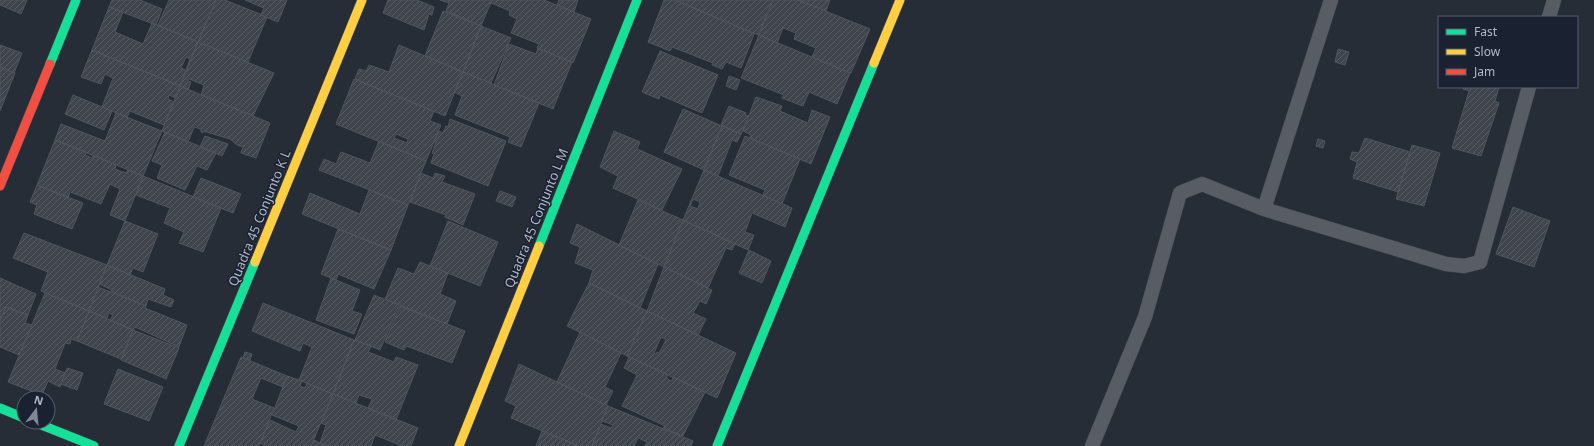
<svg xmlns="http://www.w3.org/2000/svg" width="1594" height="446" viewBox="0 0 1594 446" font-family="'Noto Sans',sans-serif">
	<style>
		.building { fill: url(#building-hatch); stroke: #4f545f; fill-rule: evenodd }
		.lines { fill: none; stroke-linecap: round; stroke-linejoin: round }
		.lane-casing { stroke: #444850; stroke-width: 15 }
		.fast-casing { stroke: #444850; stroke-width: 10 }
		.slow-casing { stroke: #444850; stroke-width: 10 }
		.jam-casing { stroke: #444850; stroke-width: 10 }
		.lane { stroke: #585c64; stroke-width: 14 }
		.fast { stroke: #16e098; stroke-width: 9 }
		.slow { stroke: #ffcf43; stroke-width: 9 }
		.jam { stroke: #f24e42; stroke-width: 9 }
		.labels { text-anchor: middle; stroke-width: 3; stroke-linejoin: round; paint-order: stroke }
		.street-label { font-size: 13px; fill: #b0b8c9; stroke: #1a2231 }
	</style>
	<defs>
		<pattern id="building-hatch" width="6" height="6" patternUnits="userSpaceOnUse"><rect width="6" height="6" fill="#3f444d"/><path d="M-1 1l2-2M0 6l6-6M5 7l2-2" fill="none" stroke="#585d65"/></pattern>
	</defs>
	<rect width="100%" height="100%" fill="#272d37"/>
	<!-- building -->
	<path class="building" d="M0,0H27L21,14L0,5Z
		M112,0H140L162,9L156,25L109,7Z
		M169,0H216L198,42L158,25Z
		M216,0H225L267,17L248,62L198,42Z
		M245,0H287L278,22L261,15L264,8Z
		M388,0H417L434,7L432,15L429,14L424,30L383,13Z
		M440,0H492L481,26L446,11L449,3Z
		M492,0H544L591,19L573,63L537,48L539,44L511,33L517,19L509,15L510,11L491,3Z
		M559,0H578L574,12L557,5Z
		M664,0H675L754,34L741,68L726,62L722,69L712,65L713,63L672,47L670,51L648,42Z
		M675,0H773L758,35Z
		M773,0H798L870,29L851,73L812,57L816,48L794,39L796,33L783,28L777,43L759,35Z
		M798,0H830L826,11Z
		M109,7L123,12L115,32L143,44L152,23L198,42L180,86L92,50ZM186,57L190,59L186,70L181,68Z
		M443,11L481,26L463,72L425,56Z
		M481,26L511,38L491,83L463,72Z
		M759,35L850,73L837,104L809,92L803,106L782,98L784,95L741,78Z
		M198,42L274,73L253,116L201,95L204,85L189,79L188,81L191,82L188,90L180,86Z
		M509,44L536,54L538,48L572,62L553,109L494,85Z
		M0,45L22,53L14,73L0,67Z
		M399,45L463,72L445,116L355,79L359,69L366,71L369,65L389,72Z
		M1338,49L1349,52L1345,65L1335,62Z
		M92,50L180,86L176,98L169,95L168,99L174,102L164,125L130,111L127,117L102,107L113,78L105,74L101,84L81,77Z
		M660,51L718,75L702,113L660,95L659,99L642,92Z
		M0,67L15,73L0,111Z
		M463,72L539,103L521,147L508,142L510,137L455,115L462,96L454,92Z
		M729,76L740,80L736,90L726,86Z
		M354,79L434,111L430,121L441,125L426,161L336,124ZM396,134L408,139L407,143L394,138Z
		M180,86L270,123L256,158L241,153L243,147L237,145L230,139L203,131V133L201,132V129L194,127L188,142L162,131Z
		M1464,87H1499L1495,101L1499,103L1481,156L1452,148L1469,91L1463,89Z
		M73,95L112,111L104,130L65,114Z
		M756,97L782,106L780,111L808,123L812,110L830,117L811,164L750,138L751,135L743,131Z
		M729,106L746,113L745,115L749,116L741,134L721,125Z
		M683,109L722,126L704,170L664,152Z
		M116,113L162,131L143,176L55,140L61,124L105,141Z
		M450,119L506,141L488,186L431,163L434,154L432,153L436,142H434L439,131L443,133L446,126L448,127Z
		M722,126L741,134L737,142L732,140L718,176L704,170Z
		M614,131L640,142L637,149L682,169L662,210L613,188L618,176L600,167Z
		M165,132L216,153L207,170L197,166L185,190L157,178L162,165L152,161Z
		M205,136L228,144L222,156L200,147Z
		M745,136L800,159L782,204L763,195L765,190L729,175Z
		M1365,138L1410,152L1398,192L1353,178L1357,162L1350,159L1352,152L1359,153Z
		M1318,139L1325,141L1323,148L1316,146Z
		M55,140L86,152L85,155L92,158L94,155L116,165L115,169L126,173L128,170L143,176L125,221L110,215L120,189L110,184L101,204L70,192L68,198L37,185Z
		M379,141L426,161L408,205L319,170L324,159L336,164L341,152L370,163Z
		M1412,145L1440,153L1424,206L1396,199Z
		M704,170L792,208L785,227L752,213L745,232L754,235L748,250L683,220ZM693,199L700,202L698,209L690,206Z
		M421,173L433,178L435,173L445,176L442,182L475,194L463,225L445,217L446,215L410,202Z
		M143,176L221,208L203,252L179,243L184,232L164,223L170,208L136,195Z
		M201,178L241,194L233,213L193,197Z
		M37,185L83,203L72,229L34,214L37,205L30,202Z
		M369,190L408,205L391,250L302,214L310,193L360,214Z
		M500,191L516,197L512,207L496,201Z
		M638,200L683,220L664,267L619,245Z
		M1513,207L1550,221L1534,267L1496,254Z
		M683,220L735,244L732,250L726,248L708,288L664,267Z
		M125,221L158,234L143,272L133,268L130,275L107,265Z
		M448,221L498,242L480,286L430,266Z
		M577,224L658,264L640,308L589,283L593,270L575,263L580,247L570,243Z
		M338,229L391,250L374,289L338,274L336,280L321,274Z
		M24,233L107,265L89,311L41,291L48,272L13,258Z
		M749,250L771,261L762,283L739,273Z
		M420,262L448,273L440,294L456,301L447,324L385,299L398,268L414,274Z
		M107,265L165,289L163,295L174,300L171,307L148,299L146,306L111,291L112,290L99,284Z
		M664,267L712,290L706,304L700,301L693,313L706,319L698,335L647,311Z
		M0,278L36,294L28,315L6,307L0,321Z
		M331,278L360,290L352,311L362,314L354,334L316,320Z
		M589,283L647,311L627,356L567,326Z
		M98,287L146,306L145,308L187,325L179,347L135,327L133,330L110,320L113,315L109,313L107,318L89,311Z
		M45,293L89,311L77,341L71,339L70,344L65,343L55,369L65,373L60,387L48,381L42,395L8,382Z
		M374,295L399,305L380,350L355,340Z
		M263,303L354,340L333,394L299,380L312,347L303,343L300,351L252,331Z
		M400,306L465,331L452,363L406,346L404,350L385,342Z
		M6,307L28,315L25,323L32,325L19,355L0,347V321Z
		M89,311L133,330L121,359L77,341Z
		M647,311L736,353L717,398L627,356ZM661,337L666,340L659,353L657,352L656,354L654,353Z
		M133,330L179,348L166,379L121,360Z
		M580,332L621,353L605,387L613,391L606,405L557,382Z
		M354,340L371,346L368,352L394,362L396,357L418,365L396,420L368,408L372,399L359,395L356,403L333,394Z
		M245,352L252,354L250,360L243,358Z
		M241,357L287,376L283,387L261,378L252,399L274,408L259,446H204Z
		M629,357L667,374V379L672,381L673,377L705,392L683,436L663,428L665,426L622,406L637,375L624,368Z
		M519,364L608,406L592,446H579L511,418L516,406L505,401Z
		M67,368L83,373L77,390L61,384Z
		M118,369L163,387L149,421L104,404Z
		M287,376L302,381L300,386L305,388L307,383L333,394L311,446H266L260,443L270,420L296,432L299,426L272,415Z
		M333,394L418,428L411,446H402L375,435L371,446H328L320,443L326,425L321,423Z
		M608,406L693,441L691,446H645L647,442L638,438L634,446H592L601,424L611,428L613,425L602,421Z
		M542,431L572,443L579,446H536Z
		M314,440L320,443L328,446H311Z"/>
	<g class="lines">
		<!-- lane casing -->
		<g class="lane-casing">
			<path id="lane" d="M1549,17L1554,0
				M1264,209L1331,0
				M1092,446L1145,317L1180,193L1202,184L1264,209L1446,264L1464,266L1480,262L1529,87"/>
		</g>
		<!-- fast casing -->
		<g class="fast-casing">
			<path id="fast" d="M50,64L76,0
				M539,246L637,0
				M0,408L24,418
				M34,422L94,446
				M179,446L255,262
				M717,446L874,63"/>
		</g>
		<!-- slow casing -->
		<g class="slow-casing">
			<path id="slow" d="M874,63L900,0
				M255,262L362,0
				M459,446L539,246"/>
		</g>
		<!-- jam casing -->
		<g class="jam-casing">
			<path id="jam" d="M0,186L50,64"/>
		</g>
		<!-- lane -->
		<use href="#lane" class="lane"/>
		<!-- fast -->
		<use href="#fast" class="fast"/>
		<!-- slow -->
		<use href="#slow" class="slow"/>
		<!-- jam -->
		<use href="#jam" class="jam"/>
	</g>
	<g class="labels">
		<!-- street labels -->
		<g class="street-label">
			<text transform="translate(259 218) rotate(-68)" y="5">Quadra 45 Conjunto K L</text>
			<text transform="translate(536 218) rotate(-68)" y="5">Quadra 45 Conjunto L M</text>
		</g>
	</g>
	<!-- legend -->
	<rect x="1438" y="16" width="140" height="72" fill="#1a2231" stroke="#565e6e"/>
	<rect x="1446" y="29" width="20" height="6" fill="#16e098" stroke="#565e6e"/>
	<text x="1474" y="36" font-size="12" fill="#b0b8c9">Fast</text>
	<rect x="1446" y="49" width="20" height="6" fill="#ffcf43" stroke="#565e6e"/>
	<text x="1474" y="56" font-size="12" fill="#b0b8c9">Slow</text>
	<rect x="1446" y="69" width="20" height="6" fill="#f24e42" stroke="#565e6e"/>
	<text x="1474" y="76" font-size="12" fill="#b0b8c9">Jam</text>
	<!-- north arrow -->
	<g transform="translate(36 410) rotate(16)"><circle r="19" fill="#1a2231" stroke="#565e6e"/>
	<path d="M0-3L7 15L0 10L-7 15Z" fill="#808796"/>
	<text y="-6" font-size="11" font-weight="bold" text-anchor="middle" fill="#b0b8c9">N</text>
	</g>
</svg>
